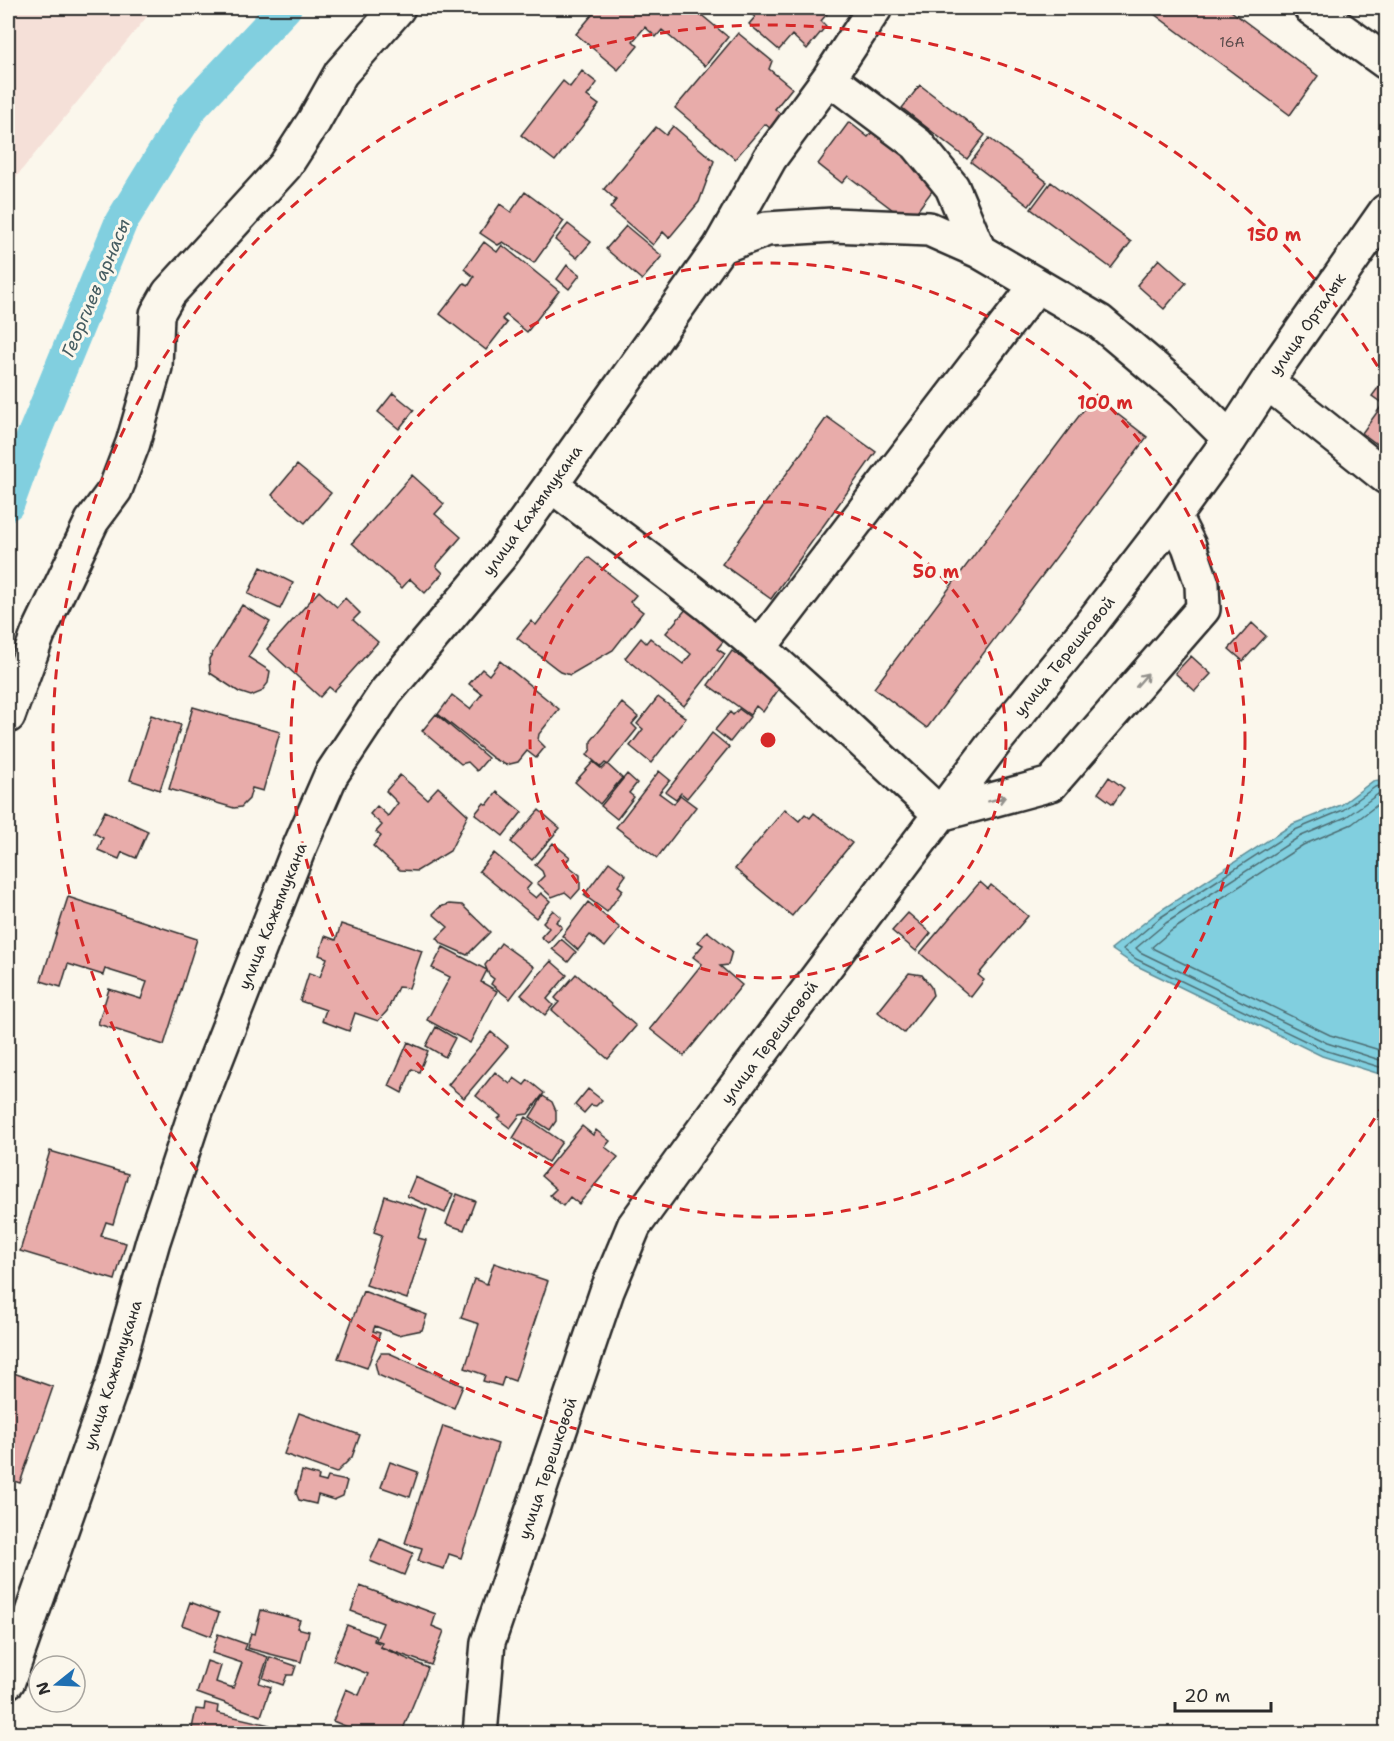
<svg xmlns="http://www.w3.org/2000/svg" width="1394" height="1741" viewBox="0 0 1394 1741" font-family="'Shantell Sans',sans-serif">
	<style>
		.built { fill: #f5e0d8 }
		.water { fill: #81cfdf; stroke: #5f8d97; stroke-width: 1.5 }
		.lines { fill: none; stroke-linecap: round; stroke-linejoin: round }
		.shore { stroke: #4d6d73; stroke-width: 1.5 }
		.canal { stroke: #81cfdf; stroke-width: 33 }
		.building { fill: #e8acaa; stroke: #2b2b2b; stroke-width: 1.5 }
		.minor-casing { stroke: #2b2b2b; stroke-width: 38 }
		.minor { stroke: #fbf7ec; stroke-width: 33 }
		.oneway { stroke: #93918c }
		.ring { fill: none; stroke: #d62828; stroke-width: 3; stroke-dasharray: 10 8 }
		.labels { text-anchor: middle; stroke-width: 6; stroke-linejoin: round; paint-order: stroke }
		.number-label { font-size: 14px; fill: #5a4b4b }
		.street-label { font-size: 16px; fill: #2b2b2b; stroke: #fbf7ec }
		.water-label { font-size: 18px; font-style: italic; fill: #455c61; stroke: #fbf7ec }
		.centre { fill: #d62828; stroke: #fbf7ec; stroke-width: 3 }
		.ring-label { font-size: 18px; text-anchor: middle; font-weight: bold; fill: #d62828; stroke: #fbf7ec; stroke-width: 6; stroke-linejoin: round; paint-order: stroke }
	</style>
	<rect width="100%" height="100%" fill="#fbf7ec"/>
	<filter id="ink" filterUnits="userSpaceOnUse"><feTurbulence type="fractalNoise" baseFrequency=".0167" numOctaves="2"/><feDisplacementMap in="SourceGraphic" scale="12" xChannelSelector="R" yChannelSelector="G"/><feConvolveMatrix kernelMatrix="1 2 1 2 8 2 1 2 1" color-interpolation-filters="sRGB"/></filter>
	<g filter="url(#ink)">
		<!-- built -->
		<path class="built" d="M8,8H154L11,183L8,191Z"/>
		<!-- water -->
		<path class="water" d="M1386,779V1076L1322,1056L1133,964L1111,949L1158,912L1293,824L1341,805L1373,781Z"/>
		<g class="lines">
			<!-- shore -->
			<path class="shore" d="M1386,785L1375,787L1343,810L1295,830L1161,917L1123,949L1136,959L1324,1050L1386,1069
				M1386,792L1378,794L1346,817L1299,837L1166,923L1136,948L1140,952L1327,1043L1386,1062
				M1386,801L1381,802L1352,824L1303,845L1171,931L1152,947L1154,949L1330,1035L1386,1052"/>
			<!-- canal -->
			<path class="canal" d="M8,504L29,446L121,222L192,107L285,8"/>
		</g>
		<!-- building -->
		<path class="building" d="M598,8H693L728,37L705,66L662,30L656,37L645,27L633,41L638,46L618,70L576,34Z
			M743,8H832L821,21L826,26L807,49L792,35L779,50L749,24L755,17Z
			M1146,8H1227L1318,76L1290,115Z
			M738,33L772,61L769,69L792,88L775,109L782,115L771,129L765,124L735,159L675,108Z
			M582,71L597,83L587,96L599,105L555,161L521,135L563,81L570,87Z
			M920,85L985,135L967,159L902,108Z
			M849,122L868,137L874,130L929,172L924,179L935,187L909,222L848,176L842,183L818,164Z
			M673,126L714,161L699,202L669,238L663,232L653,245L610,208L616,200L604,189L656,127L666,135Z
			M989,138L1047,182L1029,206L971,162Z
			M1051,182L1131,242L1111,268L1031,209Z
			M525,192L564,221L534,263L503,242L498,245L480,233L500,204L511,212Z
			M568,224L591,242L577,258L555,240Z
			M626,226L662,256L642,280L606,249Z
			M484,242L497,252L502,245L559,291L527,332L506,315L502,319L507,323L486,350L440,314L464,283L469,285L474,277L464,269Z
			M1159,259L1186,283L1164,309L1137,285Z
			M567,265L580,275L569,289L557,279Z
			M1386,377V451L1362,433L1383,404L1372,396Z
			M393,393L414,410L399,429L378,412Z
			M1094,396L1147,437L927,728L874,688Z
			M827,417L876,452L771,599L722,564Z
			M297,465L331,493L305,523L272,495Z
			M412,475L444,504L435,514L461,537L436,566L443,573L425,593L410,579L402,588L352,543Z
			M588,557L636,595L630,602L643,612L613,650L570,675L561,672L517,638L531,621L536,625Z
			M261,567L293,583L280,609L248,594Z
			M319,591L337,607L345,598L360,613L353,620L378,642L334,691L329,687L320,697L267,649Z
			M242,605L270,622L248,657L270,671L268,683L261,692L251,696L239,692L210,673L209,659Z
			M687,608L725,639L717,649L725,654L684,706L625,658L641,638L646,643L650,638L683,664L691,654L666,633Z
			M1252,623L1266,636L1243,661L1229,649Z
			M732,651L781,686L763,712L756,706L750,715L708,685Z
			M1191,656L1211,674L1195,691L1175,673Z
			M500,661L559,709L539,734L538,740L545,747L536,758L527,751L518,762L506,765L493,758L438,714L452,695L470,709L482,694L469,684L482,669L489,675Z
			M658,697L686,718L651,763L630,746L643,729L637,724Z
			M622,703L638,717L632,724L637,729L608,765L605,763L601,767L587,755L591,749V741Z
			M193,707L280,732L263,791L252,788L249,799L241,807L234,808L169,789Z
			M739,709L750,717L730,742L715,730L730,712L733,715Z
			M436,714L488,758L477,771L468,762L461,764L422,731Z
			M151,715L181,725L160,790L130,780Z
			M712,733L729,747L687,798L681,793L676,799L666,792Z
			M593,762L602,769L607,764L622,778L600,804L575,782Z
			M659,771L670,780L659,793L674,804L680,795L696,807L657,858L616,827Z
			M627,774L637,783L629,793L634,797L617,819L601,806Z
			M400,775L427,799L438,787L468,815L450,851L417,871L400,870L373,846L381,836L376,832L382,825L370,814L377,806L388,816L398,803L386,791Z
			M1109,777L1124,788L1113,804L1098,793Z
			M497,792L522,812L503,836L475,814L484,803L487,805Z
			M785,809L799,821L805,814L810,818L814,813L852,843L792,916L735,869Z
			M539,810L560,828L532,860L511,842Z
			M105,811L148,831L136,858L122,852L119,859L98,850L103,838L94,833Z
			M553,843L570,857L565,863L580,875V889L572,898L565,892L552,897L537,883L544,876L542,871L535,865Z
			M494,853L531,884L526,890L536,898L541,893L550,901L536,918L479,871Z
			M609,862L626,875L618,886L623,890L607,912L584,895Z
			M980,882L988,889L991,885L1028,916L978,975L984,980L971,997L920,953Z
			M68,897L197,939L164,1045L98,1024L109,989L141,999L147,982L105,969L103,975L68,964L61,987L41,981Z
			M588,902L620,928L605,947L590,935L578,950L562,936Z
			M449,904L462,905L490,932L467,955L442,944L437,938L448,927L433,914L440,907Z
			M553,910L561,917L556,922L562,927L548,943L541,937L549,928L543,922Z
			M908,913L931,933L916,951L892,931Z
			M341,924L422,951L409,988L398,987L387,1011L378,1021L355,1013L349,1031L322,1021L326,1010L300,1001L309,973L320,977L327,958L319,955L325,936L336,940Z
			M707,931L732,951L728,965L720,966L742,985L684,1056L650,1029L702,964L693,957L703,945L698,942Z
			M561,939L576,952L568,962L552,949Z
			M501,943L534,967L510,999L491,984L494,979L489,975L485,965Z
			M443,947L487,970L481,982L497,991L470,1043L427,1020L450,977L432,968Z
			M551,961L567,975L547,999L553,1005L545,1015L521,995Z
			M909,973L922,975L931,987L933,995L904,1033L878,1012Z
			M576,974L636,1026L608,1059L552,1010L559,1002L555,998Z
			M436,1027L455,1038L445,1057L426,1046Z
			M491,1032L508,1046L464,1098L448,1085Z
			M408,1042L428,1051L419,1072L412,1069L402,1093L389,1086Z
			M495,1072L510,1084L514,1078L524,1085L528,1080L544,1093L528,1114L520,1115L510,1128L498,1119L501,1116L476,1096Z
			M588,1089L602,1100L596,1106L591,1105L584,1113L575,1105Z
			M543,1096L552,1102L556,1111V1121L550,1130L530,1117Z
			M526,1117L562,1142L548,1162L513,1138Z
			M582,1126L593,1135L596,1130L610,1141L605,1147L618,1157L579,1204L570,1197L563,1206L550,1195L556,1189L541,1176Z
			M50,1151L128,1174L113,1224L106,1222L101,1236L126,1243L115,1280L20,1251Z
			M415,1177L453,1194L445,1213L407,1196Z
			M457,1194L475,1201L464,1230L446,1224Z
			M385,1196L427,1210L418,1238L426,1240L407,1299L366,1285L382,1235L374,1232Z
			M494,1263L548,1281L515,1381L504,1377L501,1386L483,1381L485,1375L465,1368L479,1324L461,1318L474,1279L487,1284Z
			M363,1291L427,1315L422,1330L398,1335L375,1326L373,1331L380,1333L367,1368L338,1358Z
			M381,1353H389L463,1386L454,1408L378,1375L375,1363Z
			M8,1371L53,1387L20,1483L8,1479Z
			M299,1413L360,1435L352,1457L336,1473L284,1454Z
			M443,1426L498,1444L461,1558L449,1554L444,1569L418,1561L422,1548L405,1543Z
			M390,1462L418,1472L410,1497L381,1487Z
			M302,1471L319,1476L318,1480L326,1482L328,1477L347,1481L343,1496L334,1500L318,1495L316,1504L299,1500L296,1493Z
			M380,1539L413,1553L404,1575L370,1561Z
			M360,1586L436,1614L432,1626L444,1631L431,1665L381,1647L382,1642L376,1640L383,1623L351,1611Z
			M190,1602L219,1613L211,1636L182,1625Z
			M261,1610L300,1620L297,1628L309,1631L301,1662L247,1648L251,1633L255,1634Z
			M347,1625L375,1636L374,1641L382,1644L380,1647L428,1668L401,1734H364L333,1721L346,1689L359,1695L368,1674L333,1660Z
			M218,1634L246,1644L244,1649L268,1657L259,1683L271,1687L261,1716L197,1693L207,1661L221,1666L216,1682L233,1688L242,1663L212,1653Z
			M270,1657L296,1666L293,1675H287L283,1685L263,1678Z
			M205,1703L218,1706L217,1713L270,1725L268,1734L191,1733L196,1709L204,1710Z"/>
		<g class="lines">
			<!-- minor casing -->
			<g class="minor-casing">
				<path id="minor" d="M1311,8L1386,62
					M829,78L917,144L952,187L979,251
					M720,247L767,229L833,225L929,229L979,251L1100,322L1184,393L1230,439
					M1267,382L1386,477
					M551,485C603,525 656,563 707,604C788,670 864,743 940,814L1051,784L1203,609L1202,584L1189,546L1174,516
					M759,648L1037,285
					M8,716L38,634L92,521L115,490L133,443L155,367L157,314L169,293L285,166L314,121L341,73L398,8
					M8,1681L112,1385L153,1241L197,1108L297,853L331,775L386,692L501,555L551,485L720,247L770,158L829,78L875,8
					M480,1734L488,1642L607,1291L634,1226L704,1129L907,858L998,738L1087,629L1174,516L1230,439L1282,359L1386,211"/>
			</g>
			<!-- minor -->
			<use href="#minor" class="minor"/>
		</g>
		<!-- one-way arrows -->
		<defs><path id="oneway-shaft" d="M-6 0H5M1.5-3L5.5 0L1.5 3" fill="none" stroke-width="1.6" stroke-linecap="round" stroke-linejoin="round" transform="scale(1.5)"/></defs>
		<g class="oneway">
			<use href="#oneway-shaft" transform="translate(1142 680) rotate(-49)"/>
			<use href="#oneway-shaft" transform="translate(997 799) rotate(-15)"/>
		</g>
	</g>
	<!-- distance rings -->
	<g class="ring">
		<circle cx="768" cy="740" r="238"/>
		<circle cx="768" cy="740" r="477"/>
		<path d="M1384 1103A715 715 0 1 1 1384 377"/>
	</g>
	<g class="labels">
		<!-- number labels -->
		<g class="number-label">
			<text x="1232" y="47">16А</text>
		</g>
		<!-- street labels -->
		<g class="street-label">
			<text transform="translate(1307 324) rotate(-55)" y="6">улица Орталык</text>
			<text transform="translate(532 510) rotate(-54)" y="6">улица Кажымукана</text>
			<text transform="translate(1064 656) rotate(-51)" y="6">улица Терешковой</text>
			<text transform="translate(272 916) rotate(-68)" y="6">улица Кажымукана</text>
			<text transform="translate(769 1042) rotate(-53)" y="6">улица Терешковой</text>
			<text transform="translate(112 1375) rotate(-72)" y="6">улица Кажымукана</text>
			<text transform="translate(547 1468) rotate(-71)" y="6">улица Терешковой</text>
		</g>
		<!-- water labels -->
		<g class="water-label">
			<text transform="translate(96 288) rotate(-67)" y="6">Георгиев арнасы</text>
		</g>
	</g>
	<circle cx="768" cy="740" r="9" class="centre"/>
	<g class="ring-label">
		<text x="1274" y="241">150 m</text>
		<text x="1105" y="409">100 m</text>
		<text x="936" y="578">50 m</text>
	</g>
	<!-- margin -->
	<rect width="1394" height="1741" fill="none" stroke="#fbf7ec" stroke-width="30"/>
	<rect x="15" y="15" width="1364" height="1711" fill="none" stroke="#2b2b2b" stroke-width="2" filter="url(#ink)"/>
	<!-- north arrow -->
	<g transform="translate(57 1684) rotate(252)"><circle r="28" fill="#fbf7ec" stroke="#a8a59f" stroke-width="1.5"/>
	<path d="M0-4.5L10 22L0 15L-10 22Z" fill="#1f6fb2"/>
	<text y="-9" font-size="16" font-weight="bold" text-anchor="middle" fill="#2b2b2b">N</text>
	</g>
	<!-- scale -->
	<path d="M1175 1702v9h96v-9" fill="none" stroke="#2b2b2b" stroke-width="3"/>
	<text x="1184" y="1702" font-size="18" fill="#2b2b2b" stroke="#fbf7ec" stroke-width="4.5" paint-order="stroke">20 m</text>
</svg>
